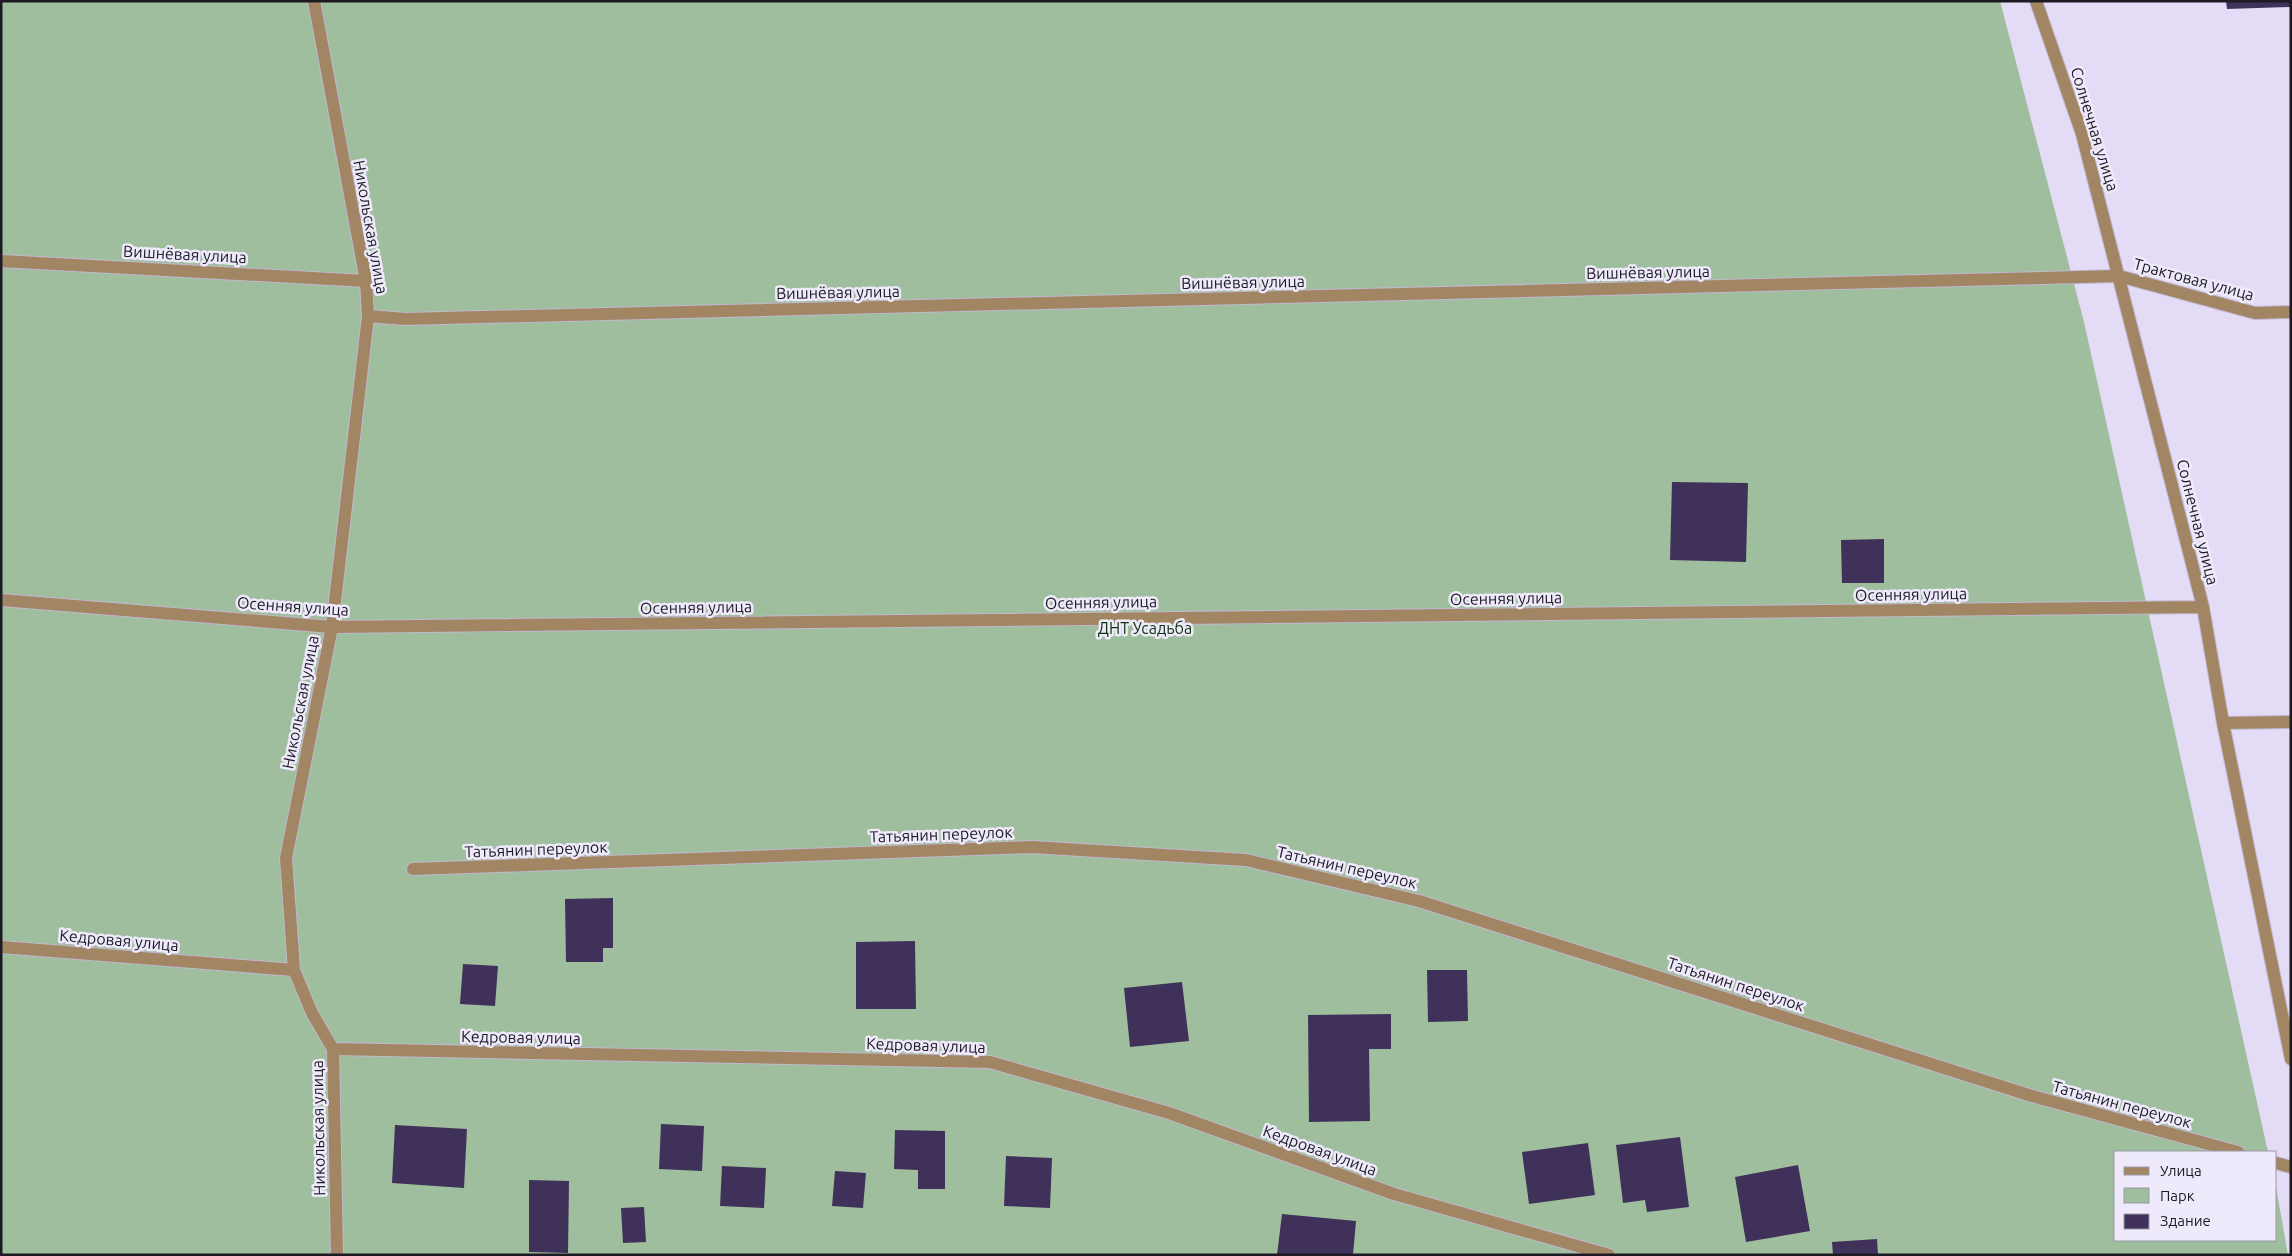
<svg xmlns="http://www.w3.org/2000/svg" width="2292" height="1256" viewBox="0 0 2292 1256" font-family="Ubuntu,sans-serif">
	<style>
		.green { fill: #9fbe9d }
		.building { fill: #40315a }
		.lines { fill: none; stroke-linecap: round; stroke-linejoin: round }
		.minor-casing { stroke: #c0b8d0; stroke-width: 14 }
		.minor { stroke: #a28664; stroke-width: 12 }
		.labels { text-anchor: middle; stroke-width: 5; stroke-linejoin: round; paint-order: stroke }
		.street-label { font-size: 16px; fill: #1e1a24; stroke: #efeafb }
		.park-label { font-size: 16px; fill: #0b340b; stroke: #efeafb }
	</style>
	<rect width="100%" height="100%" fill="#e4dbf6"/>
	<!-- green -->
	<path class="green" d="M1,1H2000L2084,322L2268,1152H2116V1240H2276V1187L2288,1255H1Z"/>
	<!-- building -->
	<path class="building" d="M2226,1H2291V7L2227,9Z
		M1672,482L1748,483L1746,562L1670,560Z
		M1884,539V583H1842L1841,540Z
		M613,898V948H603V962H566L565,899Z
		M915,941L916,1009H856V942Z
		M463,964L498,966L495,1006L460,1004Z
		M1427,970H1467L1468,1021L1428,1022Z
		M1182,982L1189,1041L1130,1047L1124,988Z
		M1391,1014V1049H1369L1370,1121L1309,1122L1308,1015Z
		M661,1124L704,1126L702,1171L659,1169Z
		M395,1125L467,1129L464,1188L392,1183Z
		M895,1130L945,1131V1189H918V1170L894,1169Z
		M1680,1137L1689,1207L1647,1212L1645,1200L1623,1203L1616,1145Z
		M1588,1143L1595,1195L1529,1204L1522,1152Z
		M1006,1156L1052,1158L1050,1208L1004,1206Z
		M1798,1165L1810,1231L1746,1242L1735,1177Z
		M722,1166L766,1168L764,1208L720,1206Z
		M835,1171L866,1173L863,1208L832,1206Z
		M529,1180L569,1181L568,1253L529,1252Z
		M644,1207L646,1242L623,1243L621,1208Z
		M1282,1214L1356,1221L1353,1255H1277Z
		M1877,1239L1878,1255H1833L1832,1242Z"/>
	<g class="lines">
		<!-- minor casing -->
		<g class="minor-casing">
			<path id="minor" d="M314,1L366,281L368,316L332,627L286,858L294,970L312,1013L333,1049L337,1255
				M2036,1L2082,134L2203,607L2223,723L2291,1059
				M1,261L366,281
				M368,316L405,319L2119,276L2255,313L2291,312
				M1,600L332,627L2203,607
				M2223,723L2291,722
				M413,869L1032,847L1246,860L1419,901L2032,1096L2238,1152
				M1,947L294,970
				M333,1049L990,1062L1169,1113L1394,1194L1609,1255
				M2276,1163L2291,1167"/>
		</g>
		<!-- minor -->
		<use href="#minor" class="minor"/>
	</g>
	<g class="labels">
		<!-- street labels -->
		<g class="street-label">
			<text transform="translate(2095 129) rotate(73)" y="6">Солнечная улица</text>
			<text transform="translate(371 227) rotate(80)" y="6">Никольская улица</text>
			<text transform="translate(185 254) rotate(3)" y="6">Вишнёвая улица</text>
			<text transform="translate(1648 272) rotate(-1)" y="6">Вишнёвая улица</text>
			<text transform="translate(2194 279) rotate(15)" y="6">Трактовая улица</text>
			<text transform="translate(1243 282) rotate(-1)" y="6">Вишнёвая улица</text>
			<text transform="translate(838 292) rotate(-1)" y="6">Вишнёвая улица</text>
			<text transform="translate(2198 522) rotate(76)" y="6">Солнечная улица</text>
			<text transform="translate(1911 594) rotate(-1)" y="6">Осенняя улица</text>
			<text transform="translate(1506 598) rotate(-1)" y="6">Осенняя улица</text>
			<text transform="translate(1101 602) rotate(-1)" y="6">Осенняя улица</text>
			<text transform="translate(293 606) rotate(4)" y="6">Осенняя улица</text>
			<text transform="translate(696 607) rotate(-1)" y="6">Осенняя улица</text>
			<text transform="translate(300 702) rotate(-79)" y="6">Никольская улица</text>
			<text transform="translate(941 834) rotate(-2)" y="6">Татьянин переулок</text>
			<text transform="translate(536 849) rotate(-2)" y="6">Татьянин переулок</text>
			<text transform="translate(1347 867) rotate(13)" y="6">Татьянин переулок</text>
			<text transform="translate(119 940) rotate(5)" y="6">Кедровая улица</text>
			<text transform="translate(1736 984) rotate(18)" y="6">Татьянин переулок</text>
			<text transform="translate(521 1037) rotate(1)" y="6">Кедровая улица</text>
			<text transform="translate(926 1045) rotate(2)" y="6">Кедровая улица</text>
			<text transform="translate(2122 1104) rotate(15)" y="6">Татьянин переулок</text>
			<text transform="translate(318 1128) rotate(-91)" y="6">Никольская улица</text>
			<text transform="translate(1320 1150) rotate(20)" y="6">Кедровая улица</text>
		</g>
		<!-- park labels -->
		<g class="park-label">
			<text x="1145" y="634">ДНТ Усадьба</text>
		</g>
	</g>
	<!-- border -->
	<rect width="2292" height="1256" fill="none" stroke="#1e1a24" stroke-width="5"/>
	<!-- legend -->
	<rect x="2114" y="1151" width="162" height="90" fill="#efeafb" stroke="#9b97a5"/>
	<rect x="2124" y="1167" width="25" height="8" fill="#a28664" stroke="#9b97a5"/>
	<text x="2160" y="1176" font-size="15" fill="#1e1a24">Улица</text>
	<rect x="2124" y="1188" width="25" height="15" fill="#9fbe9d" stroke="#9b97a5"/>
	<text x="2160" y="1201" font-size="15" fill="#1e1a24">Парк</text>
	<rect x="2124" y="1214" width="25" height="15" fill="#40315a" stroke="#9b97a5"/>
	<text x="2160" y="1226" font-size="15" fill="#1e1a24">Здание</text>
</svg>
